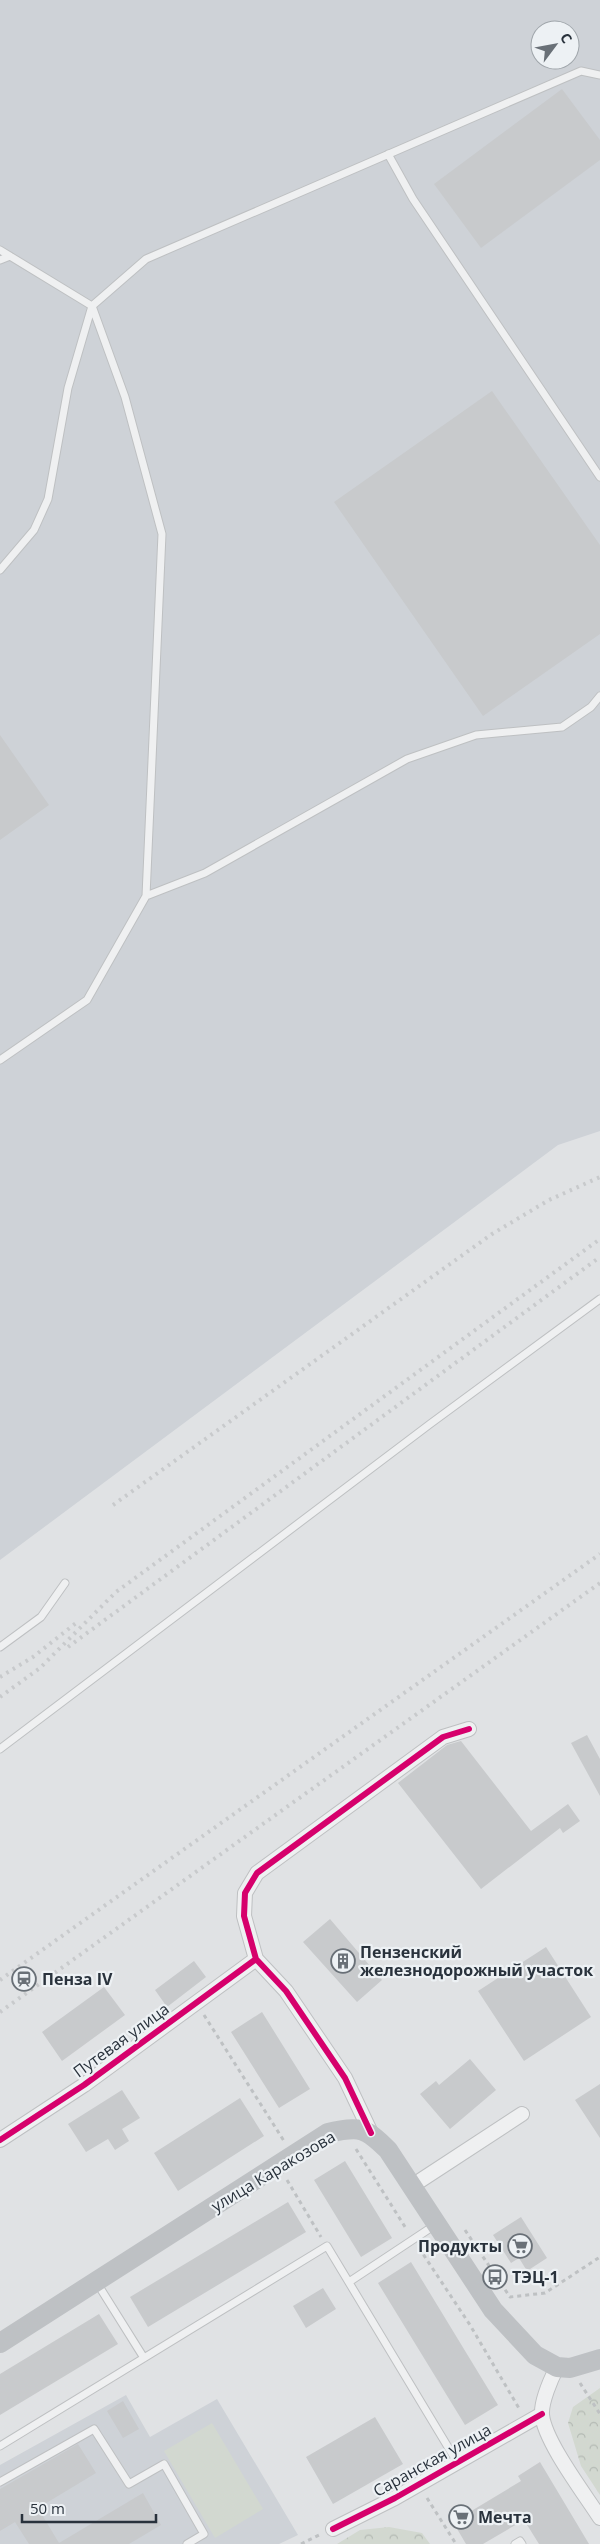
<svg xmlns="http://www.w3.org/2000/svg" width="600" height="2544" viewBox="0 0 600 2544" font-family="'Open Sans',sans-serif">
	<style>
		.built { fill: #ced2d7; fill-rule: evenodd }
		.grass { fill: #d2d8d0 }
		.forest { fill: url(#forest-crowns) }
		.building { fill: #c8cacc }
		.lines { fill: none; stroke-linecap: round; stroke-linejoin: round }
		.service-casing { stroke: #bec0c2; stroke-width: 9 }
		.minor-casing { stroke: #bec0c2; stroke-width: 16 }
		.path { stroke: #bec1c3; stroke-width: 3; stroke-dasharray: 4 4; stroke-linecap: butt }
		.service { stroke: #eff0f1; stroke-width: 7 }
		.minor { stroke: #eff0f1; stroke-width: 14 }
		.secondary { stroke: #bec1c4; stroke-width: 20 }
		.rail { stroke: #c8cacc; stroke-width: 4; stroke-dasharray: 2.5 5; stroke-linecap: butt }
		.cycleway-casing { stroke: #edf1f4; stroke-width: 9 }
		.cycleway { stroke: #d6006c; stroke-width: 6 }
		.labels { text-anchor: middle; stroke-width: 4.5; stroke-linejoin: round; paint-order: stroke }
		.poi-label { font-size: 16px; font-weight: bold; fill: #29323c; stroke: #edf1f4; text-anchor: start }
		.street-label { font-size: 16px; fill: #29323c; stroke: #edf1f4 }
	</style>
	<defs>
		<pattern id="forest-crowns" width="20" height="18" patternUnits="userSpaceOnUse" patternTransform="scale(1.25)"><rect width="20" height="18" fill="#d2d8d0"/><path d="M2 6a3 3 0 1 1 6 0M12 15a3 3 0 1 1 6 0" fill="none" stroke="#b4bab4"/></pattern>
	</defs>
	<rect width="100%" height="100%" fill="#e0e2e4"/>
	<!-- built -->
	<path class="built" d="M0,0H600V1131L558,1145L0,1560ZM540,30H570V60H540Z
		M126,2395L150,2437L217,2399L298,2535L279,2544H0V2465Z"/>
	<!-- grass -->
	<path class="grass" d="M212,2423L263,2509L215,2538L164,2451Z"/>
	<!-- forest -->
	<path class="forest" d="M600,2388V2495L581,2466L568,2423L573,2407Z
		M389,2527L422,2533L430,2544H337L360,2530Z"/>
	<!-- building -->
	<path class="building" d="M562,89L600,140V160L481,248L434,184Z
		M492,391L600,545V634L483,716L334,502Z
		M0,735L49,805L0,840Z
		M587,1735L600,1759V1796L571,1743Z
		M461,1741L531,1831L568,1804L580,1821L563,1833L560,1828L481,1889L398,1783L447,1745Z
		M330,1919L382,1980L357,2002L303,1942Z
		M546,1947L591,2017L524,2061L478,1991Z
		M194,1961L206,1977L167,2007L155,1990Z
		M104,1987L125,2015L62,2061L42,2032Z
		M262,2012L310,2089L279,2108L231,2032Z
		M470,2059L496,2090L450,2129L420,2094L436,2081L439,2085Z
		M600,2084V2138L575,2100Z
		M122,2090L140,2118L122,2129L129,2141L115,2150L108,2139L86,2152L68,2124Z
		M240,2098L264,2136L178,2191L154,2153Z
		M345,2161L392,2238L361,2257L314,2180Z
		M288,2202L306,2232L148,2327L130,2297Z
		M521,2217L547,2258L527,2271L519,2258L511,2263L493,2235Z
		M411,2262L498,2405L465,2425L378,2283Z
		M323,2288L336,2309L306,2328L293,2306Z
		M99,2314L118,2344L0,2415V2374Z
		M123,2401L139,2429L123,2438L107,2411Z
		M375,2417L403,2464L333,2504L306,2457Z
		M78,2444L96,2473L38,2508L59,2543L143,2493L161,2525L129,2544H29L15,2522L0,2531V2489Z
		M540,2462L589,2544H539L524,2520L483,2544H466L453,2522L521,2481L518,2476Z"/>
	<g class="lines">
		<!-- service casing -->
		<g class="service-casing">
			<path id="service" d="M388,154L413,199L600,477
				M0,250L92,306L125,397L162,534L146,896L87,1000L0,1060
				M0,260L10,256
				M0,570L34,530L48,499L68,388L92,306L146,259L581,71L600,75
				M146,896L205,873L407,759L476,735L562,727L591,707L600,696
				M0,1647L41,1617L65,1583
				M0,1749L430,1424L600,1299
				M349,2282L435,2225
				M97,2283L144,2358
				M0,2446L327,2246L457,2462
				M0,2482L94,2429L129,2484L164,2464L204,2534L187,2544
				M515,2544L520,2541L522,2544"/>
		</g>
		<!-- minor casing -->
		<g class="minor-casing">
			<path id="minor" d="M371,2133L345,2078L286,1991L256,1959L244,1916L245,1893L257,1873L443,1737L469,1729
				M0,2140L84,2085L256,1959
				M412,2186L522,2114
				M557,2367C551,2379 541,2402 542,2415C545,2442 584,2493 600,2518
				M333,2529L395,2498L542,2414"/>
		</g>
		<!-- path -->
		<path class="path" d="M204,2015L284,2141
			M356,2149L407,2230
			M287,2180L321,2237
			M465,2230L510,2297L545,2293L600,2257
			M419,2248L470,2325L520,2410
			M580,2383L600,2414
			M427,2498L456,2544
			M301,2544L319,2535"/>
		<!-- service -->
		<use href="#service" class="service"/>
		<!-- minor -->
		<use href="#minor" class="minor"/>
		<!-- secondary -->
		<path class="secondary" d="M0,2343L328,2133C360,2126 365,2127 388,2150L493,2310L535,2355L557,2367L570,2368L600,2359"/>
		<!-- rail -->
		<path class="rail" d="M113,1505L492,1234L549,1200L600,1177
			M68,1647L600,1257
			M0,1677L33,1657L76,1623
			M0,1697L40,1668L116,1592L600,1239
			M0,1980L600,1554
			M0,2012L600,1583"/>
		<!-- cycleway casing -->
		<g class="cycleway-casing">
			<path id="cycleway" d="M371,2133L345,2078L286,1991L256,1959L244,1916L245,1893L257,1873L443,1737L469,1729
				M0,2140L84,2085L256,1959
				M333,2529L395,2498L542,2414"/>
		</g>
		<!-- cycleway -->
		<use href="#cycleway" class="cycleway"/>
	</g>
	<!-- icons -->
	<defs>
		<g id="building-ring" transform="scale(1.25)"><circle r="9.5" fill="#edf1f4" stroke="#697077" stroke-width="1.5"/><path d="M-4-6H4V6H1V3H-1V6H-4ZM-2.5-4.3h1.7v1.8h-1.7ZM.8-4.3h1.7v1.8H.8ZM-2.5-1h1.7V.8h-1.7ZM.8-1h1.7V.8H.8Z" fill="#697077"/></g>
		<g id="station-ring" transform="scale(1.25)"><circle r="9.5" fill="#edf1f4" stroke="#697077" stroke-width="1.5"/><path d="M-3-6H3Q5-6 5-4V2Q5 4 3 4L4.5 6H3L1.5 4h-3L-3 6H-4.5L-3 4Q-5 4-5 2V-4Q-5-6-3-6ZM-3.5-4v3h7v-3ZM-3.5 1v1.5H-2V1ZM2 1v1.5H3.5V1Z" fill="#697077"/></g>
		<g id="supermarket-ring" transform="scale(1.25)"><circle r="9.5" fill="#edf1f4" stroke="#697077" stroke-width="1.5"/><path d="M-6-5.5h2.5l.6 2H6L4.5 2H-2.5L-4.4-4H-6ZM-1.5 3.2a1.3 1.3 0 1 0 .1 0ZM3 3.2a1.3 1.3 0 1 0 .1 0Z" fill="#697077"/></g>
		<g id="bus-ring" transform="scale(1.25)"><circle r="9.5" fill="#edf1f4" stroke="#697077" stroke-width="1.5"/><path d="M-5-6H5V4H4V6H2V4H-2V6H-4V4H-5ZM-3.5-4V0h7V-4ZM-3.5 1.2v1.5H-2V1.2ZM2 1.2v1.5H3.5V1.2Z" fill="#697077"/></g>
	</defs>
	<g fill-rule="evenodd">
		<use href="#building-ring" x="343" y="1961"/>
		<use href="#station-ring" x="24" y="1979"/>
		<use href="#supermarket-ring" x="520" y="2246"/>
		<use href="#bus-ring" x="495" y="2277"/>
		<use href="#supermarket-ring" x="461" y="2517"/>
	</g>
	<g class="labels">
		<!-- poi labels -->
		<g class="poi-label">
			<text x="360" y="1958">Пензенский<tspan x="360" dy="18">железнодорожный участок</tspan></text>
			<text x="42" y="1985">Пенза IV</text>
			<text x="502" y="2252" text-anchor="end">Продукты</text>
			<text x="512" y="2283">ТЭЦ-1</text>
			<text x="478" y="2523">Мечта</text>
		</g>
		<!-- street labels -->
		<g class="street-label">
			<text transform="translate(121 2040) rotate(-36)" y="6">Путевая улица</text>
			<text transform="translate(273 2171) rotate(-31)" y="6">улица Каракозова</text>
			<text transform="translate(432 2460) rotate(-29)" y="6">Саранская улица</text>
		</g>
	</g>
	<!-- north arrow -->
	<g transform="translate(555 45) rotate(58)"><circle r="24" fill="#edf1f4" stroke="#9fa5aa"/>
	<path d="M0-4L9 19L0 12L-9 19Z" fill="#697077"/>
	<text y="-8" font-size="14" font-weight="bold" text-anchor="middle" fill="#29323c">С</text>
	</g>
	<!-- scale -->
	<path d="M22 2514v8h134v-8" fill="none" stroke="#29323c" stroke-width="2.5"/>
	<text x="30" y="2514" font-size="15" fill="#29323c" stroke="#edf1f4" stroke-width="4" paint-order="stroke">50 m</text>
</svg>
